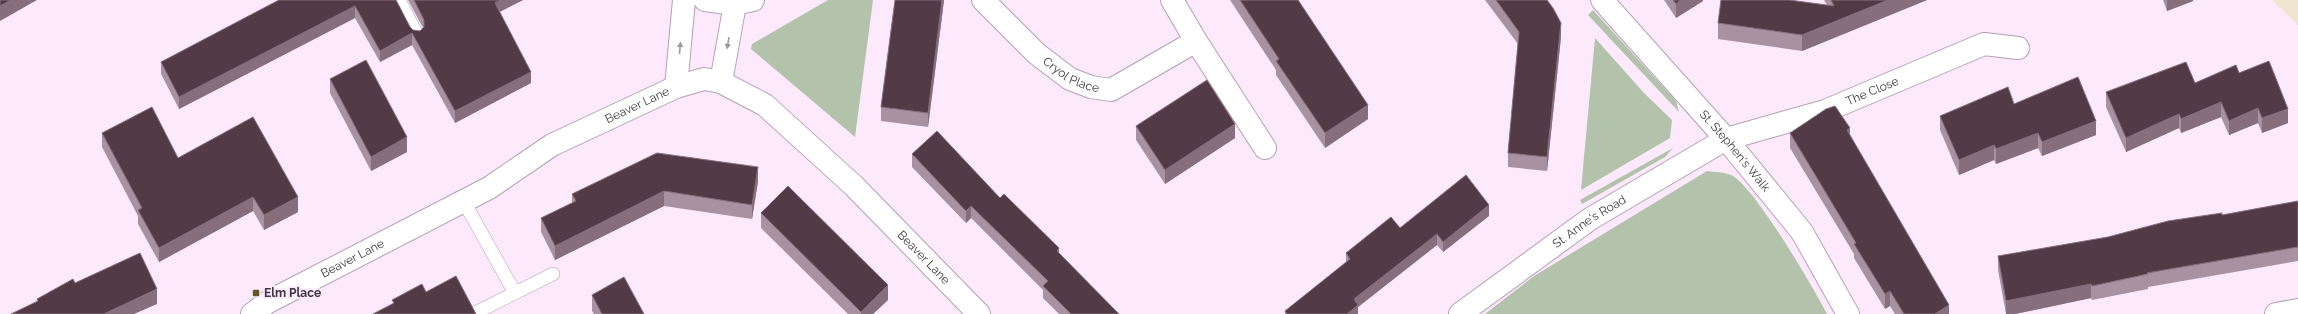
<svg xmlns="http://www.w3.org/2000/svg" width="2298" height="314" font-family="Raleway,sans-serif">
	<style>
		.education { fill: #f0e5d0 }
		.green { fill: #b3c2aa }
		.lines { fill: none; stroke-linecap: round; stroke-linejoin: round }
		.service-casing { stroke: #b59fb6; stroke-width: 14 }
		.minor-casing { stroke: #b59fb6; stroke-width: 24 }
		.service { stroke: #fff; stroke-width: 13 }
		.minor { stroke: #fff; stroke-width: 22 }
		.wall { fill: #a892a2 }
		.shaded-wall { fill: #866e7d }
		.building { fill: #533a47; stroke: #866e7d }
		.oneway { fill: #9f9aa0 }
		.poi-dot { fill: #665825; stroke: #fce9fc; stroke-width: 1.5 }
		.labels { text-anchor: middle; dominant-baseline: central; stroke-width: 4; stroke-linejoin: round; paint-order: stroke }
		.street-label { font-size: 12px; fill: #3f3640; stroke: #fce9fc }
		.poi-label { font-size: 12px; font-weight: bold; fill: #3f3640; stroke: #fce9fc; text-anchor: start }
	</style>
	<rect width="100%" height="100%" fill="#fce9fc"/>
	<path class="education" d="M2272,0H2298V25Z"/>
	<g class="green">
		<path d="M828,0H873L855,137L751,49L752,44Z"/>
		<path d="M1593,10L1676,101L1679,112L1588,15Z"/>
		<path d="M1595,38L1644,93L1672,120L1670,138L1581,190Z"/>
		<path d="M1673,148L1665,157L1582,204L1580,200Z"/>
		<path d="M1707,171C1714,172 1724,172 1731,175C1752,183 1815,290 1827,314H1485L1534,276Z"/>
	</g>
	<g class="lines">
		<defs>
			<g id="service">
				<path d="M399,0L417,35"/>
				<path d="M464,202L515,293"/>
				<path d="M475,313L553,274"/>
			</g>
			<g id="minor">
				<path d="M705,0L735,4L753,0"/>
				<path id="s1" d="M983,0L1037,54L1070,79L1091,87L1111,90L1196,41L1265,148"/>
				<path d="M1172,0L1196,41"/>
				<path id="s2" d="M1602,0L1726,139L1802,232L1848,314"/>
				<path d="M721,82L735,4"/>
				<path d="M676,87L684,0"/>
				<path id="s3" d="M252,314L268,302L489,188L552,145L676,87L704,79L721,82L765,105L854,186L979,314"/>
				<path id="s4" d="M1460,314L1590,219L1726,139L1825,111L1984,44L2018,48"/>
				<path d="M2276,314L2298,310"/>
			</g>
		</defs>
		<use href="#service" class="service-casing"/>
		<use href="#minor" class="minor-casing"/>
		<use href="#service" class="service"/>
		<use href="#minor" class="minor"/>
	</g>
	<g class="wall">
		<path d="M279,0H396L410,27L413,30L420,31L423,28L408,0H523L500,12L531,83L455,123L412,45L380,62L355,18L179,109L161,74V62Z"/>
		<path d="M944,0L928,127L881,121V107Z"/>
		<path d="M1230,0H1298L1368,119L1325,148L1276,75V70Z"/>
		<path d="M1485,0H1547L1561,37L1547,171L1508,167V153L1518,44Z"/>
		<path d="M1664,0H1703V1L1676,18Z"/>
		<path d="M1824,0H1927L1802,51L1718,39V23L1827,5Z"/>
		<path d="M2163,0H2193V1L2167,11Z"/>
		<path d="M2239,73L2288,123L2262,133L2258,123L2229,135L2221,117L2181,133L2179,128L2126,152L2106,107V92L2195,83Z"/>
		<path d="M330,79L407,152L371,171L330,93Z"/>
		<path d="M2014,104L2096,135L2042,156L2038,148L1996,164L1994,160L1959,175L1940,130V116Z"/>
		<path d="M1136,126L1235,138L1165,184L1136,140Z"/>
		<path d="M102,133L178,158L298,212L264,230L253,211L159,262L138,224V216L102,147Z"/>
		<path d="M1790,133L1850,136L1949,314H1895L1890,306L1885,309L1854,258V254L1790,148Z"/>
		<path d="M912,154L1000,198L1059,254L1119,314H1059L1043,298V290L971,218L966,223L912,167Z"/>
		<path d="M758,181L752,219L664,206L555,260L541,232V218L572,203V194Z"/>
		<path d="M2298,201V261L2148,287V289L2092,300L2091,298L2015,314H2006L1998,270V256L2108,237Z"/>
		<path d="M761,213L888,300L873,314H848L761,228Z"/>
		<path d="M1489,216L1443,252L1437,245L1358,307V314H1285V311L1346,263V253L1400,228Z"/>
		<path d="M592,295L644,314H594L592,311Z"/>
	</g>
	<g class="shaded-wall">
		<path d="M11,0H37L0,21V6Z"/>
		<path d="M500,0H523L495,14V3Z"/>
		<path d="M942,0H944L928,127V113Z"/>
		<path d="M1681,0H1703V1L1676,18V4Z"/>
		<path d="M1888,0H1927L1802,51V35Z"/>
		<path d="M2167,0H2193V1L2167,11Z"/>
		<path d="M355,6V18L179,109V97Z"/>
		<path d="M1561,23V37L1547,171V157Z"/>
		<path d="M412,33V45L380,62V51Z"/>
		<path d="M531,72V83L455,123V111Z"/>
		<path d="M2221,102V117L2181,133V119Z"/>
		<path d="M1368,105V119L1325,148V133Z"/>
		<path d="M2258,108V123L2229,135V121Z"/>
		<path d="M2288,109V123L2262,133V118Z"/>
		<path d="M2179,114V128L2126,152V138Z"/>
		<path d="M2096,121V135L2042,156V142Z"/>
		<path d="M1235,124V138L1165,184V170Z"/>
		<path d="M1850,128V142L1847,130Z"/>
		<path d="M2038,133V148L1996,164V149Z"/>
		<path d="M407,137V152L371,171V157Z"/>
		<path d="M1994,145V160L1959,175V160Z"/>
		<path d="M758,167V181L752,219V205Z"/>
		<path d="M664,191V206L555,260V246Z"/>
		<path d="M253,197V211L159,262V248Z"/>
		<path d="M298,197V212L264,230V215Z"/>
		<path d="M1489,205V216L1443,252V242Z"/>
		<path d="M971,206V218L966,223V211Z"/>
		<path d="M1437,234V245L1358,307V314H1347L1354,299Z"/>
		<path d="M1059,248V261L1057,251Z"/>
		<path d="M2091,284V298L2015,314H2006V301Z"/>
		<path d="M888,285V300L873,314H861V312Z"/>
		<path d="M157,289V304L134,314H104Z"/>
		<path d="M1890,291V306L1885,309V294Z"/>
		<path d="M1949,305V314H1935Z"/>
	</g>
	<g class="building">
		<path d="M0,0H11L0,6Z"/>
		<path d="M279,0H396L410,27L413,30L420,31L424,27V20L414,0H500L495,3L531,72L455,111L412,33L380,51L355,6L179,97L161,62Z"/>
		<path d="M895,0H942L928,113L881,107Z"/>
		<path d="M1240,0H1298L1368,105L1325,133L1276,61L1279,59Z"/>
		<path d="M1496,0H1547L1553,8L1561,23L1547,157L1508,153L1519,32Z"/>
		<path d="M1673,0H1681L1676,4Z"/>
		<path d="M1721,0H1789L1834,6L1831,0H1888L1802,35L1718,23Z"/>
		<path d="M366,60L407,137L371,157L330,79Z"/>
		<path d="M2269,61L2288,109L2262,118L2258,108L2229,121L2221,102L2181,119L2179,114L2126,138L2106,92L2186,62L2195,83L2236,65L2239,73Z"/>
		<path d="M2078,77L2096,121L2042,142L2038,133L1996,149L1994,145L1959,160L1940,116L2008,87L2014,104Z"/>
		<path d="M1207,80L1235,124L1165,170L1136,126Z"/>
		<path d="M1835,106L1850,128L1847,130L1949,305L1935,314H1904L1890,291L1885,294L1854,244L1856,243L1790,133L1826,109Z"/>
		<path d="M152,107L178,158L253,117L298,197L264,215L253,197L159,248L138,210L142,208L102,133Z"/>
		<path d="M937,131L1000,198L1004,194L1059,248L1057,251L1119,314H1071L1043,286L1048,281L971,206L966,211L912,154Z"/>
		<path d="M657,153L758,167L752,205L664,191L555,246L541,218L576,201L572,194Z"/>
		<path d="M1466,175L1489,205L1443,242L1437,234L1354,299L1358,305L1347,314H1287L1285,311L1350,259L1346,253L1391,217L1400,228Z"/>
		<path d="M788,186L888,285L861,312L761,213Z"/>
		<path d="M2298,201V247L2147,273L2148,274L2092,286L2091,284L2006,301L1998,256L2108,237L2168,221L2222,213V215Z"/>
		<path d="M140,253L157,289L104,314H11L38,301L37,299L73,279L75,283Z"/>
		<path d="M456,276L476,314H373L394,303L392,300L422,284L426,292Z"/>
		<path d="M624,277L644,314H602L592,295Z"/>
	</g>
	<defs><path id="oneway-solid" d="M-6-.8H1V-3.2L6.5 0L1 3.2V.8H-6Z"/></defs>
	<g class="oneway">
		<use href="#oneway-solid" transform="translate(728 43) rotate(100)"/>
		<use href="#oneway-solid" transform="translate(680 48) rotate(-85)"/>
	</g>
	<rect class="poi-dot" x="252" y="289" width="8" height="8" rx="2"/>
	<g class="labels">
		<g class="street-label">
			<text stroke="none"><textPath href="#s1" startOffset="117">Cryol Place</textPath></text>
			<text stroke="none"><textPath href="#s4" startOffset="473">The Close</textPath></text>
			<text stroke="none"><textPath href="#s3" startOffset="439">Beaver Lane</textPath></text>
			<text stroke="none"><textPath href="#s2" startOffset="201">St. Stephen's Walk</textPath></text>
			<text stroke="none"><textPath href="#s4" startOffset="159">St. Anne's Road</textPath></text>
			<text stroke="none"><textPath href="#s3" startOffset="798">Beaver Lane</textPath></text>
			<text stroke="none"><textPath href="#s3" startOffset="115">Beaver Lane</textPath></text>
		</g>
		<g class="poi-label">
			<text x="264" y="293">Elm Place</text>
		</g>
	</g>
</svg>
